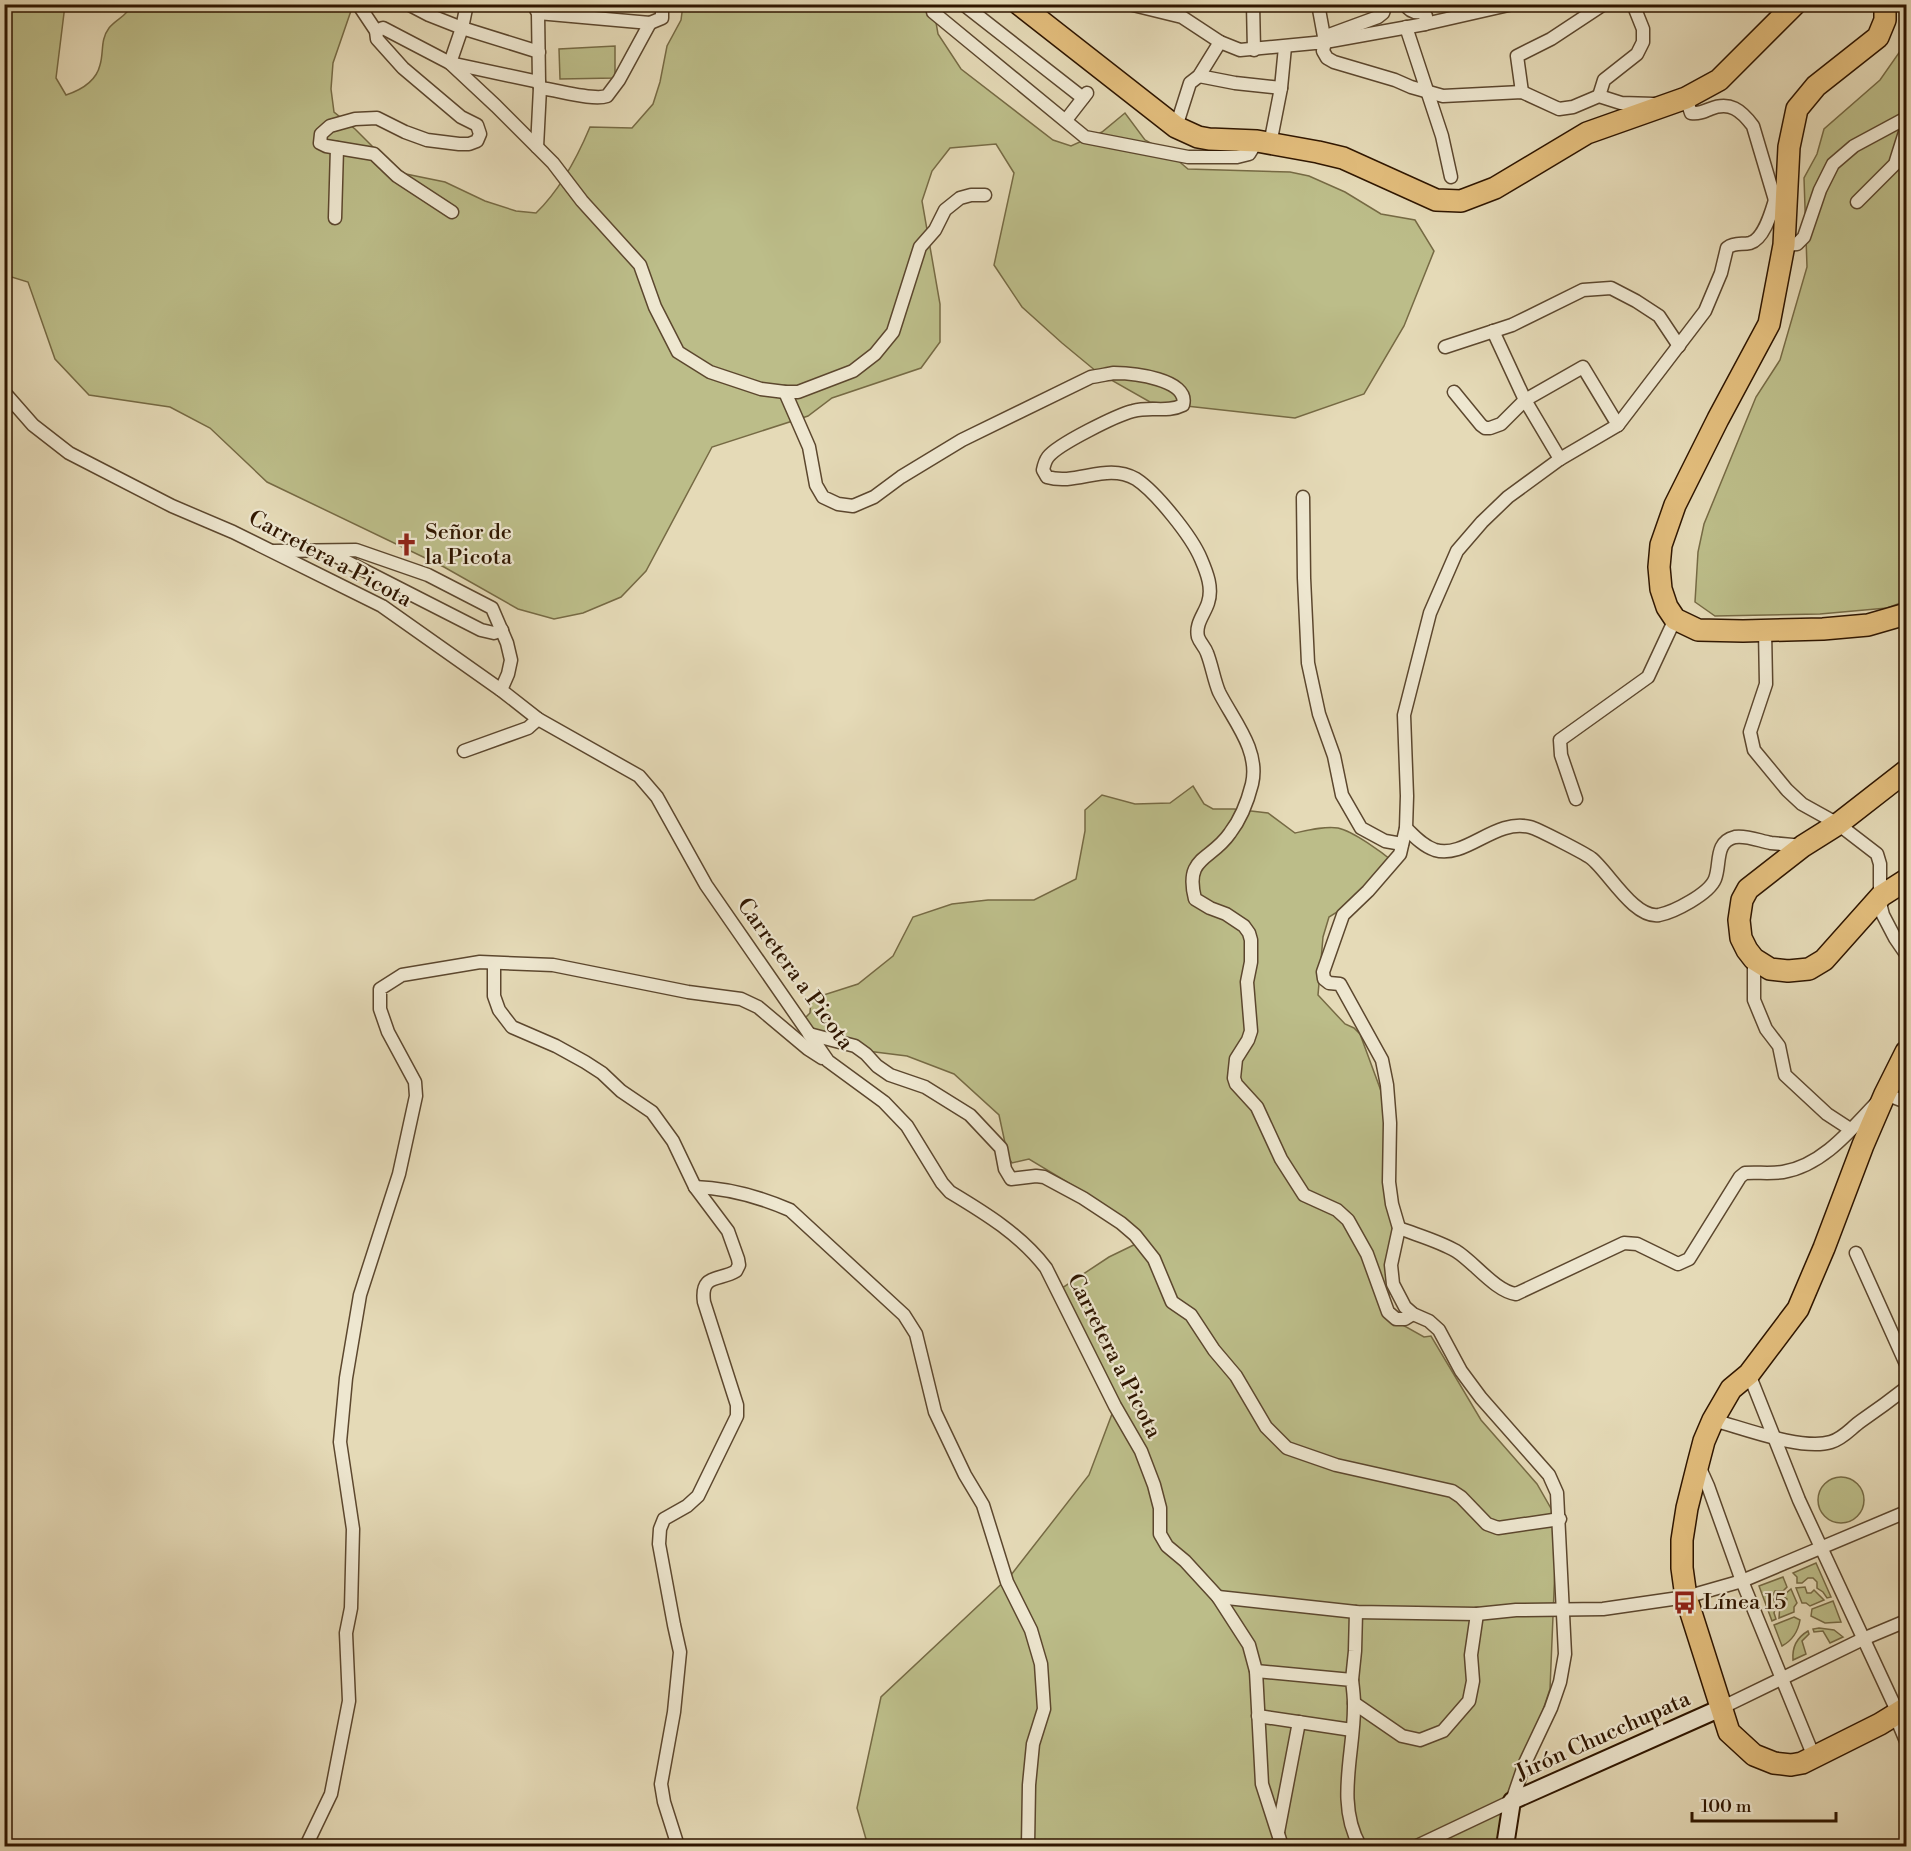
<svg xmlns="http://www.w3.org/2000/svg" width="1911" height="1851" font-family="'Libre Bodoni',serif">
	<style>
		.green { fill: #bcbd89; stroke: #766a44; stroke-width: 1.5 }
		.lines { fill: none; stroke-linecap: round; stroke-linejoin: round }
		.street-casing { stroke: #5c472e; stroke-width: 15 }
		.secondary-casing { stroke: #2f1600; stroke-width: 20 }
		.highway-casing { stroke: #2f1600; stroke-width: 24 }
		.street { stroke: #eee7d0; stroke-width: 12 }
		.secondary { stroke: #eee7d0; stroke-width: 16 }
		.highway { stroke: #e2bd7c; stroke-width: 21 }
		.labels { text-anchor: middle; dominant-baseline: central; stroke-width: 4.5; stroke-linejoin: round; paint-order: stroke }
		.poi-label { font-size: 22px; fill: #2f1600; stroke: #eee7d0; text-anchor: start }
		.street-label { font-size: 22px; fill: #2f1600; stroke: #eee7d0 }
	</style>
	<rect width="100%" height="100%" fill="#e5dab7"/>
	<filter id="stains"><feTurbulence type="fractalNoise" baseFrequency=".00333" numOctaves="4"/><feColorMatrix values="0 0 0 0 .2 0 0 0 0 .09 0 0 0 0 .02 0 0 0 .5 -.17"/></filter>
	<radialGradient id="worn" r=".72"><stop offset=".6" stop-color="#630" stop-opacity="0"/><stop offset="1" stop-color="#630" stop-opacity=".3"/></radialGradient>
	<g class="green">
		<path d="M4,5H65L56,78L66,95C81,90 96,82 100,65C104,52 100,40 109,28C116,19 127,16 132,5H353L333,63L331,89L334,112L355,129L387,161L406,174L445,182L485,201L516,211L536,213C560,190 577,158 590,127L632,128L653,104L660,82L667,46L681,20L683,5H933L938,34L961,69L1053,140L1071,146L1102,132L1125,113L1145,140L1169,153L1188,169L1290,172L1309,176L1345,192L1381,214L1415,220L1434,251L1404,326L1364,394L1295,418L1150,402L1097,372L1062,343L1022,307L994,265L1014,173L996,144L950,148L932,171L922,201L940,304V342L921,368L832,398L808,416L712,447L646,571L621,597L583,613L554,619L518,609L444,567L267,482L210,428L170,407L89,395L55,359L28,282L5,275Z"/>
		<path d="M1906,38V601L1887,608L1820,614L1715,616L1695,602L1698,552L1704,524L1756,397L1780,360L1807,267L1804,178L1817,154L1824,129L1880,80L1901,50Z"/>
		<path d="M615,46V78L560,79L559,49Z"/>
		<path d="M1193,786L1204,804L1213,809H1234L1268,813L1295,833C1309,830 1325,826 1338,828C1353,831 1383,853 1395,863L1342,909L1329,917L1323,937L1318,995L1345,1024L1354,1028L1360,1034L1381,1091L1389,1149L1397,1235L1388,1301L1399,1323L1424,1337L1431,1336L1481,1420L1537,1484L1557,1519L1550,1689L1541,1716L1515,1773L1496,1846H868L857,1808L881,1697L1011,1575L1089,1475L1115,1406L1056,1292L1109,1257L1144,1240L1099,1201L1029,1159L1012,1163L1008,1157L999,1115L954,1074L907,1056L843,1048L801,1022L810,1013L811,999L858,984L893,956L913,917L952,904L988,900H1034L1076,879L1085,831V810L1102,795L1135,804L1170,803Z"/>
		<circle cx="1841" cy="1500" r="23"/>
		<path d="M1816,1563L1831,1597L1827,1598L1823,1592L1817,1588V1582L1813,1578H1808L1802,1583H1797V1577L1793,1573Z"/>
		<path d="M1783,1577L1787,1587L1783,1591H1775L1772,1597L1776,1604L1774,1613L1776,1619L1772,1621L1759,1586Z"/>
		<path d="M1805,1587L1807,1593H1811L1814,1590L1824,1600L1810,1606L1806,1603H1802L1796,1588Z"/>
		<path d="M1791,1589L1797,1603L1794,1607V1612L1779,1618L1780,1604H1785L1787,1599L1783,1596Z"/>
		<path d="M1833,1601L1841,1622L1825,1623L1811,1616L1812,1609Z"/>
		<path d="M1794,1617L1800,1620C1798,1632 1793,1640 1782,1646L1774,1625Z"/>
		<path d="M1819,1628L1834,1630L1843,1637L1830,1643L1823,1631L1814,1632L1813,1629Z"/>
		<path d="M1808,1631L1809,1634L1802,1641L1806,1654L1793,1660C1792,1648 1796,1638 1808,1631Z"/>
	</g>
	<g class="lines">
		<defs>
			<g id="street">
				<path d="M358,4L376,31L377,39L403,68L461,117L477,125L480,134L477,141L469,144H459L427,140L405,132L377,118L355,119L330,126L321,134L320,143L326,146L374,154L397,176L452,212"/>
				<path d="M408,4L429,15L462,28L539,52"/>
				<path d="M467,4L462,28L450,63L496,106L553,163L582,201L640,265L655,307L678,352L710,372L761,389L785,392H798L853,371L875,354L893,332L920,247L935,230L945,210L960,198L971,195H985"/>
				<path d="M533,4L538,13L539,82L540,88C558,90 593,101 607,96L619,80L650,23"/>
				<path d="M963,4L1083,98"/>
				<path d="M1129,4L1182,17L1220,42L1240,50L1325,42L1323,51L1327,58L1334,62L1395,80L1411,87L1443,96L1522,92L1559,109L1573,107L1599,96L1621,103L1654,104"/>
				<path d="M1253,4L1254,50"/>
				<path d="M1318,4L1325,42L1425,24L1513,4"/>
				<path d="M1405,4C1409,11 1414,13 1421,12L1426,16L1425,24"/>
				<path d="M933,12L1085,137L1188,157H1237L1249,154L1257,141"/>
				<path d="M538,13L650,23L662,18V4"/>
				<path d="M1406,27L1442,136L1451,177"/>
				<path d="M376,31L383,28L450,63L539,82"/>
				<path d="M1329,35L1378,17L1383,13L1386,4"/>
				<path d="M1199,76L1235,83L1281,88"/>
				<path d="M1522,92L1517,56L1551,39L1604,4"/>
				<path d="M1599,96L1604,80L1637,54L1643,42V29L1633,4"/>
				<path d="M1686,98L1691,113C1698,114 1703,112 1710,109C1730,101 1741,110 1753,126L1775,200L1779,205"/>
				<path d="M1066,120L1087,93"/>
				<path d="M1176,127L1190,83L1199,76L1220,42"/>
				<path d="M1270,144L1281,88L1285,47"/>
				<path d="M537,147L540,88"/>
				<path d="M1857,202L1895,164L1906,129"/>
				<path d="M335,218L337,148"/>
				<path d="M1784,245L1797,244L1804,237L1820,190L1833,164L1854,146L1906,118"/>
				<path d="M1493,331L1525,400L1560,459"/>
				<path d="M1445,347L1512,325L1583,290L1611,288L1636,301L1659,316L1679,346"/>
				<path d="M4,392L33,425L69,453L172,506L233,532L382,606L501,690L538,719L639,776L657,797L706,885L828,1061L884,1102L907,1126L942,1183L950,1192C985,1213 1021,1235 1046,1268L1115,1406L1141,1451L1154,1485L1160,1508V1534L1167,1546L1185,1561L1218,1597L1249,1645L1256,1671L1262,1784L1282,1846"/>
				<path d="M785,392L809,447L816,485L823,497L838,504L853,506L874,497L901,477L962,440L1091,377C1099,376 1107,374 1114,373C1132,373 1190,379 1183,405C1167,413 1151,406 1133,411C1117,415 1058,444 1048,457C1045,461 1044,465 1043,470L1047,477C1077,486 1106,462 1136,479C1156,492 1192,537 1201,559C1207,573 1213,588 1208,603C1204,615 1195,624 1198,637C1200,643 1205,647 1207,653C1212,666 1214,680 1219,692C1233,720 1260,750 1252,784C1248,800 1240,820 1230,833C1211,861 1184,856 1195,899L1210,908L1226,914L1244,926L1249,933L1251,940V962L1247,982L1251,1031L1248,1040L1236,1059L1234,1078L1236,1084L1257,1107L1281,1159L1304,1195L1337,1210L1348,1220L1367,1254L1388,1312L1396,1319H1405L1413,1314"/>
				<path d="M1454,392L1481,425L1485,428H1490L1501,424L1525,400L1583,367L1618,425"/>
				<path d="M1303,497L1304,578L1308,663L1319,714L1334,756L1342,795L1361,828L1385,841L1402,844"/>
				<path d="M274,551L356,550L428,575L492,608L507,643L511,660L508,674L501,690"/>
				<path d="M326,551L481,630L494,633L502,630"/>
				<path d="M1765,630L1766,684L1750,732L1754,750L1787,790L1802,804L1838,824L1877,854L1880,864V903L1883,915L1895,938L1906,954"/>
				<path d="M464,751L528,728L538,719"/>
				<path d="M1576,799L1561,755L1560,740L1648,677L1675,619"/>
				<path d="M1406,828C1414,836 1423,846 1435,850C1466,859 1495,818 1530,827C1538,829 1584,853 1591,858C1608,871 1634,919 1659,915C1674,912 1709,894 1715,879C1721,864 1714,842 1735,837C1746,835 1760,841 1771,843C1782,844 1792,845 1803,846"/>
				<path d="M1754,959V1000L1766,1029L1779,1046L1785,1075L1827,1114L1850,1129"/>
				<path d="M494,964V996L499,1010L512,1027L556,1046L585,1062L602,1073L621,1091L652,1112L673,1141L695,1187L728,1231L738,1259L739,1265L736,1271C720,1281 700,1273 704,1302L737,1405V1416L698,1496L687,1506L664,1519L660,1529L659,1544L674,1625L680,1652L674,1712L661,1784L664,1802L678,1846"/>
				<path d="M809,1034L855,1046L866,1054L877,1066L890,1075L925,1087L970,1115L1001,1148L1005,1169L1011,1179L1036,1176L1044,1177L1083,1198L1121,1223L1135,1235L1154,1259L1172,1302L1191,1315L1214,1350L1236,1376L1266,1427L1287,1448L1336,1465L1452,1491L1461,1497L1487,1524L1498,1528L1560,1519"/>
				<path d="M695,1187C728,1188 760,1197 790,1210L904,1315L916,1334L935,1412L965,1475L983,1505L1007,1582L1031,1630L1041,1664L1044,1709L1033,1744L1029,1785L1028,1846"/>
				<path d="M1399,1228C1417,1235 1439,1241 1456,1251C1474,1262 1495,1291 1516,1294L1624,1243L1637,1244L1678,1264L1689,1259L1740,1177L1745,1173C1757,1172 1770,1174 1783,1172C1826,1165 1856,1123 1885,1094L1906,1102"/>
				<path d="M1856,1253L1906,1364"/>
				<path d="M1749,1374L1799,1500L1898,1713"/>
				<path d="M1713,1420C1743,1428 1802,1451 1831,1442C1844,1438 1851,1428 1861,1421C1877,1410 1892,1399 1906,1388"/>
				<path d="M1699,1466L1708,1486L1742,1581L1814,1757"/>
				<path d="M1218,1597L1356,1612L1477,1614L1516,1610L1603,1609L1686,1597L1742,1581L1906,1512"/>
				<path d="M1256,1671L1352,1680C1353,1688 1354,1696 1354,1704C1355,1751 1335,1802 1360,1846"/>
				<path d="M1352,1680L1355,1651L1356,1612"/>
				<path d="M1354,1703L1402,1736L1420,1740L1443,1731L1469,1701L1473,1681L1471,1655L1477,1614"/>
				<path d="M1721,1708L1863,1639L1906,1621"/>
				<path d="M1895,1715L1906,1741"/>
				<path d="M1258,1716L1352,1730"/>
				<path d="M1278,1832L1299,1722"/>
				<path d="M306,1846L331,1794L349,1701L346,1633L351,1608L353,1529L340,1442L346,1378L360,1295L399,1174L416,1096L415,1082L388,1032L380,1009V989L402,975L480,962L553,965L688,992L741,999L758,1007L808,1049L822,1058"/>
				<path d="M1417,1846L1512,1801L1525,1763L1551,1708L1560,1682L1565,1654L1557,1493L1549,1475L1481,1398L1461,1371L1439,1330L1429,1321L1413,1314L1405,1307L1393,1284L1391,1265L1399,1228L1392,1204L1389,1182L1390,1123L1387,1085L1382,1060L1340,984L1329,983L1324,979L1323,972L1343,915L1368,891L1400,854L1406,828L1407,796L1404,715L1430,613L1457,551L1482,522L1508,497L1560,459L1618,425L1705,311L1721,273L1727,248C1735,242 1742,245 1750,243C1764,239 1771,213 1775,200"/>
			</g>
			<path id="secondary" d="M1505,1846L1512,1801L1721,1708"/>
			<g id="highway">
				<path d="M1019,4L1176,127L1198,137L1209,139L1257,141L1318,152L1343,158L1436,200L1461,201L1495,188L1587,133L1686,98L1719,80L1795,4"/>
				<path d="M1885,4V20L1878,37L1816,86L1797,109L1789,147L1784,245L1769,324L1718,419L1675,505L1661,545L1659,567L1661,589L1667,607L1675,619L1698,630L1743,631L1823,629L1868,625L1906,614"/>
				<path d="M1906,771L1838,824L1803,846L1748,889L1742,900L1739,920L1741,938L1747,950L1754,959L1770,969L1788,971L1809,969L1824,960L1881,896L1906,880"/>
				<path d="M1906,1052L1885,1094L1863,1145L1824,1248L1798,1309L1749,1374L1731,1389L1713,1420L1704,1441L1698,1464L1687,1508L1682,1540V1568L1686,1597L1729,1732L1754,1755L1774,1763L1791,1765L1802,1763L1880,1724L1906,1708"/>
			</g>
		</defs>
		<use href="#street" class="street-casing"/>
		<use href="#secondary" class="secondary-casing"/>
		<use href="#highway" class="highway-casing"/>
		<use href="#street" class="street"/>
		<use href="#secondary" class="secondary"/>
		<use href="#highway" class="highway"/>
	</g>
	<defs>
		<symbol id="church-bare" viewBox="-9 -9 18 18"><path d="M-1.2-6h2.4v3.5h3.3v2.4h-3.3V6h-2.4V-.1h-3.3v-2.4h3.3Z" fill="#8f2418" stroke="#eee7d0" stroke-width="2.5" paint-order="stroke"/></symbol>
		<symbol id="bus-bare" viewBox="-9 -9 18 18"><path d="M-5-6H5V4H4V6H2V4H-2V6H-4V4H-5ZM-3.5-4V0h7V-4ZM-3.5 1.2v1.5H-2V1.2ZM2 1.2v1.5H3.5V1.2Z" fill="#8f2418" stroke="#eee7d0" stroke-width="2.5" paint-order="stroke"/></symbol>
	</defs>
	<g fill-rule="evenodd">
		<use href="#church-bare" x="390" y="528" width="33" height="33"/>
		<use href="#bus-bare" x="1668" y="1586" width="33" height="33"/>
	</g>
	<g class="labels">
		<g class="poi-label">
			<text x="425" y="532">Señor de<tspan x="425" dy="25">la Picota</tspan></text>
			<text x="1703" y="1602">Línea 15</text>
		</g>
		<g class="street-label">
			<text transform="translate(330 559) rotate(28)">Carretera a Picota</text>
			<text transform="translate(795 974) rotate(54)">Carretera a Picota</text>
			<text transform="translate(1114 1356) rotate(63)">Carretera a Picota</text>
			<text transform="translate(1603 1736) rotate(-24)">Jirón Chucchupata</text>
		</g>
	</g>
	<rect width="1911" height="1851" fill="none" stroke="#e5dab7" stroke-width="24"/>
	<rect x="6" y="6" width="1899" height="1839" fill="none" stroke="#2f1600" stroke-width="3"/>
	<rect x="12" y="12" width="1887" height="1827" fill="none" stroke="#2f1600" stroke-width="1.5"/>
	<path d="M1692 1812v9h144v-9" fill="none" stroke="#2f1600" stroke-width="3"/>
	<text x="1701" y="1812" font-size="18" fill="#2f1600" stroke="#eee7d0" stroke-width="4.5" paint-order="stroke">100 m</text>
	<rect width="100%" height="100%" filter="url(#stains)"/>
	<rect width="100%" height="100%" fill="url(#worn)"/>
</svg>
